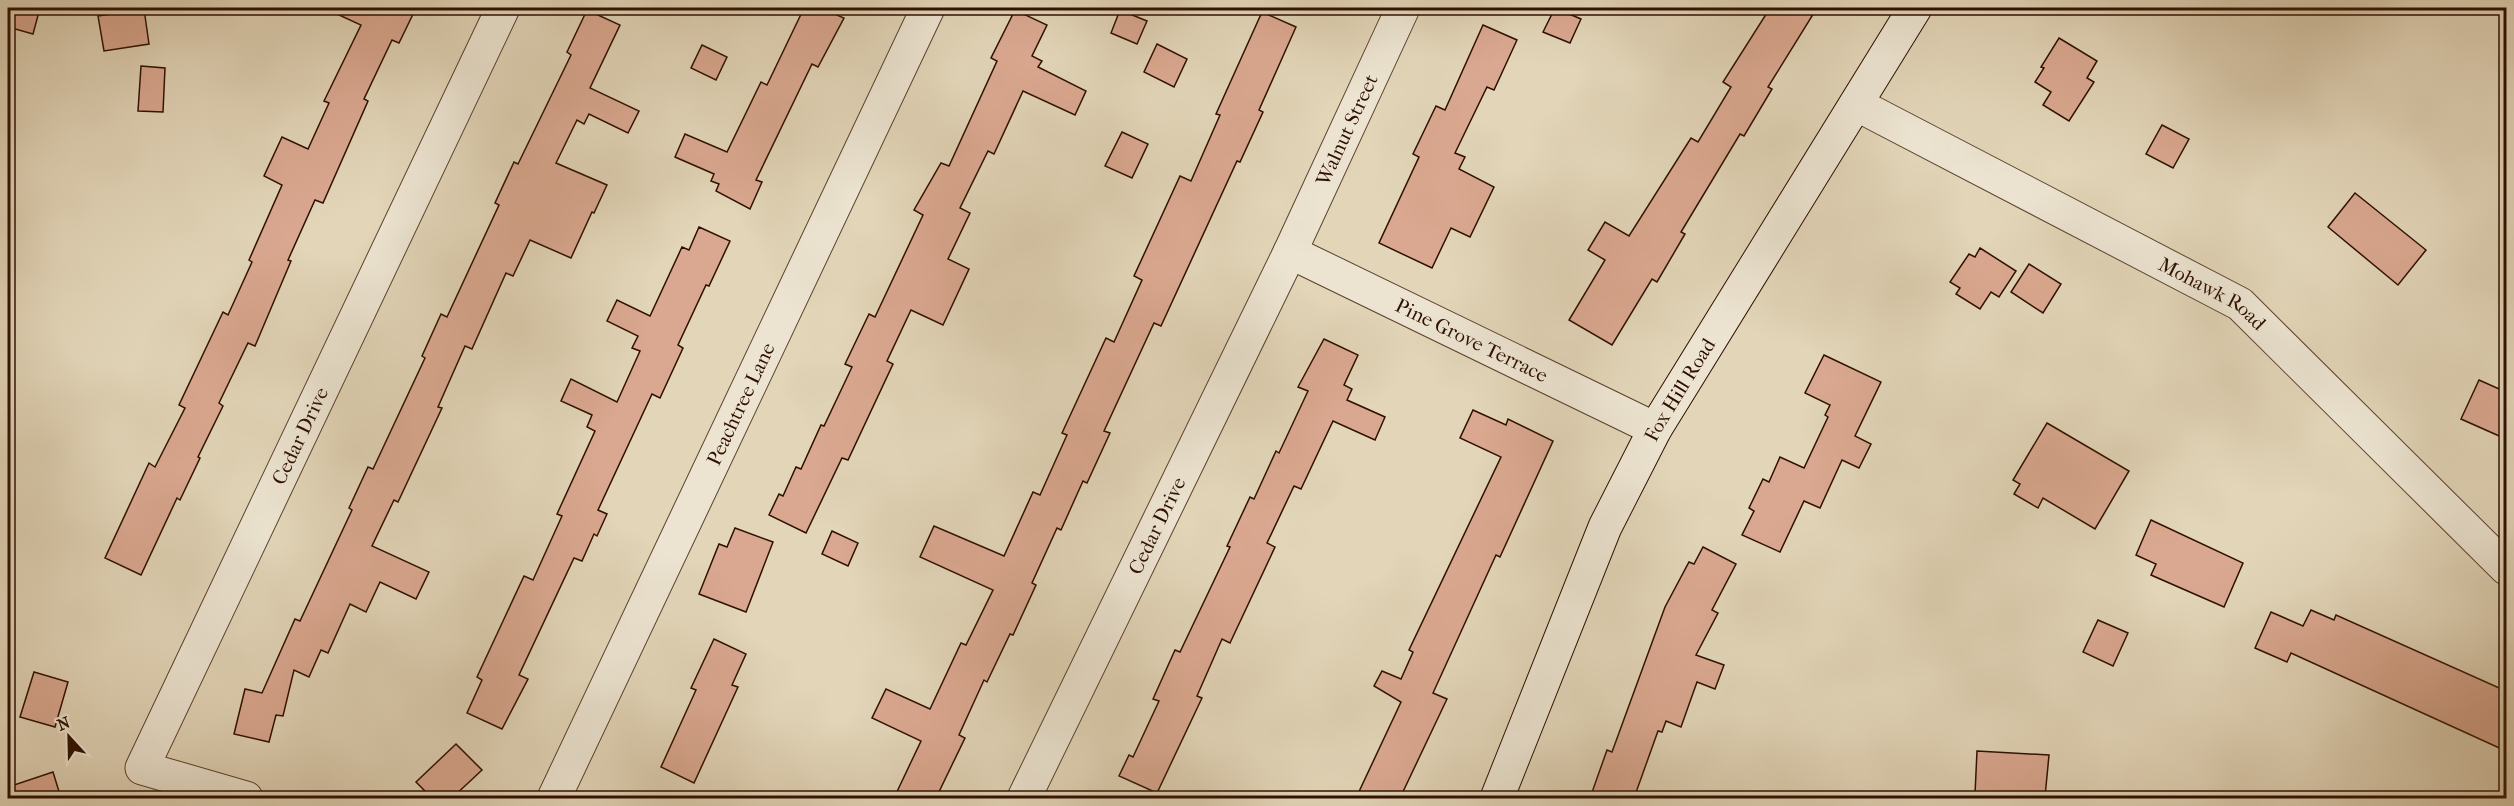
<svg xmlns="http://www.w3.org/2000/svg" width="2514" height="806" font-family="'IM FELL French Canon',serif">
	<style>
		.building { fill: #daa890; stroke: #2f1000; stroke-width: 1.5 }
		.lines { fill: none; stroke-linecap: round; stroke-linejoin: round }
		.street-casing { stroke: #5c412e; stroke-width: 35 }
		.secondary-casing { stroke: #2f1000; stroke-width: 35 }
		.street { stroke: #ece4d1; stroke-width: 33 }
		.secondary { stroke: #ece4d1; stroke-width: 33 }
		.labels { text-anchor: middle; dominant-baseline: central; stroke-width: 6; stroke-linejoin: round; paint-order: stroke }
		.street-label { font-size: 20px; fill: #2f1000; stroke: #ece4d1 }
	</style>
	<rect width="100%" height="100%" fill="#e2d5b8"/>
	<filter id="stains"><feTurbulence type="fractalNoise" baseFrequency=".00333" numOctaves="4"/><feColorMatrix values="0 0 0 0 .2 0 0 0 0 .09 0 0 0 0 .02 0 0 0 .5 -.17"/></filter>
	<radialGradient id="worn" r=".72"><stop offset=".6" stop-color="#630" stop-opacity="0"/><stop offset="1" stop-color="#630" stop-opacity=".3"/></radialGradient>
	<g class="building">
		<path d="M8,8H40L33,34L8,27Z"/>
		<path d="M324,8H416L399,43L392,40L364,99L368,101L323,203L315,200L288,260L291,261L255,346L248,343L219,403L223,406L198,457L200,458L180,500L177,498L141,575L105,558L149,463L155,467L185,408L179,405L223,312L228,315L252,262L249,260L282,185L264,176L282,137L308,149L329,103L324,101L361,25Z"/>
		<path d="M804,8H821L844,18L818,67L812,64L756,180L762,182L750,209L716,191L719,184L711,181L714,174L675,157L685,134L727,152L761,82L767,85Z"/>
		<path d="M1555,8L1581,19L1570,43L1543,32Z"/>
		<path d="M1770,8H1817L1768,87L1772,89L1744,136L1740,134L1681,232L1685,234L1657,282L1652,279L1612,345L1569,320L1605,260L1588,250L1605,222L1629,236L1691,138L1698,142L1731,87L1723,82Z"/>
		<path d="M144,9L149,44L104,51L98,16Z"/>
		<path d="M587,10L620,25L590,88L639,111L628,133L589,114L584,124L577,120L556,163L607,185L594,213L592,212L571,258L530,240L513,276L506,273L472,349L465,346L438,407L442,408L398,502L394,500L372,546L429,572L416,599L380,582L366,612L350,604L328,653L321,650L309,677L294,670L283,716L276,715L269,742L234,734L245,689L262,693L295,619L300,621L352,510L349,508L368,467L373,469L425,358L422,356L441,314L447,317L499,205L495,203L514,162L518,164L571,55L567,52Z"/>
		<path d="M1015,10L1047,25L1032,56L1042,61L1038,67L1086,91L1075,115L1023,91L994,154L988,151L960,208L970,213L948,259L969,269L943,325L911,310L887,361L893,364L848,460L842,458L806,533L769,515L779,494L783,496L796,467L801,469L821,425L824,426L852,367L845,364L869,314L875,317L923,215L914,210L941,163L949,166L997,61L991,58Z"/>
		<path d="M1120,10L1147,21L1137,44L1111,33Z"/>
		<path d="M1262,12L1296,27L1259,110L1263,112L1240,162L1237,161L1161,326L1154,323L1104,431L1110,433L1087,483L1083,481L1061,530L1057,528L1032,583L1036,585L1013,635L1010,634L987,682L984,680L959,735L965,738L936,798H894L921,741L872,718L886,689L930,709L961,643L966,645L993,590L920,557L934,526L1004,556L1033,492L1040,495L1067,435L1062,433L1106,338L1114,342L1142,280L1134,276L1180,176L1191,181L1220,115L1216,114Z"/>
		<path d="M1483,25L1517,40L1494,90L1487,87L1455,153L1465,157L1459,169L1494,187L1470,237L1451,228L1432,268L1379,243L1419,157L1413,154L1424,131L1436,106L1445,110Z"/>
		<path d="M2059,38L2097,61L2087,78L2094,82L2069,121L2043,105L2051,92L2035,82L2044,68L2041,67Z"/>
		<path d="M1157,44L1187,59L1174,87L1144,72Z"/>
		<path d="M702,45L727,57L716,80L691,68Z"/>
		<path d="M141,66L165,68L163,112L138,111Z"/>
		<path d="M2162,125L2189,139L2173,168L2146,154Z"/>
		<path d="M1122,132L1148,144L1132,178L1105,166Z"/>
		<path d="M2355,193L2426,250L2398,285L2328,227Z"/>
		<path d="M699,227L730,241L709,286L706,285L678,345L683,348L660,398L652,394L598,510L607,514L597,536L594,534L582,561L574,558L519,675L528,679L502,729L467,713L482,680L477,677L524,576L533,580L562,516L557,514L595,431L587,427L592,415L561,401L571,379L617,402L640,351L632,348L638,336L607,321L617,300L650,316L682,247L689,250Z"/>
		<path d="M1980,248L2016,271L1999,297L1991,292L1980,309L1956,294L1960,288L1950,282L1969,254L1975,257Z"/>
		<path d="M2029,264L2061,284L2043,313L2011,292Z"/>
		<path d="M1324,339L1358,355L1344,385L1352,389L1347,400L1385,417L1375,440L1333,421L1301,489L1294,486L1267,543L1275,547L1230,643L1222,639L1197,696L1202,698L1157,793L1119,776L1129,755L1133,757L1159,701L1153,699L1175,650L1180,652L1230,547L1227,546L1250,497L1254,499L1276,451L1279,453L1308,391L1298,387Z"/>
		<path d="M1824,355L1881,382L1855,436L1871,444L1859,468L1842,460L1820,508L1804,501L1780,552L1742,535L1754,511L1749,508L1763,479L1769,482L1780,457L1804,468L1828,417L1825,415L1830,405L1805,393Z"/>
		<path d="M2479,380L2506,392V439L2461,419Z"/>
		<path d="M1473,410L1506,425L1508,419L1553,441L1500,557L1496,555L1433,693L1447,699L1400,798H1356L1401,702L1374,686L1382,671L1401,679L1413,652L1409,650L1501,457L1460,438Z"/>
		<path d="M2047,423L2129,471L2095,529L2043,498L2038,508L2014,494L2020,484L2013,480Z"/>
		<path d="M2151,520L2243,563L2224,607L2151,575L2156,564L2136,555Z"/>
		<path d="M735,528L773,542L746,612L699,594L719,544L727,547Z"/>
		<path d="M832,531L858,543L848,566L822,554Z"/>
		<path d="M1703,547L1736,564L1712,610L1718,613L1696,655L1724,665L1715,689L1697,682L1681,727L1666,721L1662,732L1658,731L1634,798H1590L1607,750L1612,752L1665,607L1689,562L1694,564Z"/>
		<path d="M2311,610L2334,620L2336,615L2506,691V751L2291,653L2287,662L2255,648L2271,612L2303,626Z"/>
		<path d="M2098,620L2128,633L2113,666L2083,652Z"/>
		<path d="M714,639L746,654L732,685L738,687L694,783L661,767L696,690L691,688Z"/>
		<path d="M34,672L68,682L55,727L20,717Z"/>
		<path d="M456,744L482,770L452,798H432L416,782Z"/>
		<path d="M1977,751L2049,755L2045,797L1975,794Z"/>
		<path d="M53,772L61,798H8V787Z"/>
	</g>
	<g class="lines">
		<defs>
			<g id="street">
				<path id="s1" d="M1856,104L2240,304L2506,568"/>
				<path id="s2" d="M1290,252L1655,429"/>
				<path id="s3" d="M246,798L142,768L503,8"/>
				<path id="s4" d="M554,798L928,8"/>
				<path id="s5" d="M1024,798L1290,252L1403,8"/>
			</g>
			<g id="secondary">
				<path id="s6" d="M1497,798L1605,527L1655,429L1915,8"/>
			</g>
		</defs>
		<use href="#street" class="street-casing"/>
		<use href="#secondary" class="secondary-casing"/>
		<use href="#street" class="street"/>
		<use href="#secondary" class="secondary"/>
	</g>
	<g class="labels">
		<g class="street-label">
			<text stroke="none"><textPath href="#s5" startOffset="742">Walnut Street</textPath></text>
			<text stroke="none"><textPath href="#s1" startOffset="404">Mohawk Road</textPath></text>
			<text stroke="none"><textPath href="#s2" startOffset="202">Pine Grove Terrace</textPath></text>
			<text stroke="none"><textPath href="#s6" startOffset="448">Fox Hill Road</textPath></text>
			<text stroke="none"><textPath href="#s4" startOffset="436">Peachtree Lane</textPath></text>
			<text stroke="none"><textPath href="#s3" startOffset="476">Cedar Drive</textPath></text>
			<text stroke="none"><textPath href="#s5" startOffset="303">Cedar Drive</textPath></text>
		</g>
	</g>
	<rect width="2514" height="806" fill="none" stroke="#e2d5b8" stroke-width="30"/>
	<rect x="9" y="9" width="2496" height="788" fill="none" stroke="#2f1000" stroke-width="3"/>
	<rect x="15" y="15" width="2484" height="776" fill="none" stroke="#2f1000" stroke-width="1.5"/>
	<g transform="translate(69 737) rotate(338)" stroke="#ece4d1" stroke-width="4.5" paint-order="stroke">
	<path d="M0-4.5L10 22L0 15L-10 22Z" fill="#2f1000"/>
	<text y="-9" font-size="16" font-weight="bold" text-anchor="middle" fill="#2f1000">N</text>
	</g>
	<rect width="100%" height="100%" filter="url(#stains)"/>
	<rect width="100%" height="100%" fill="url(#worn)"/>
</svg>
